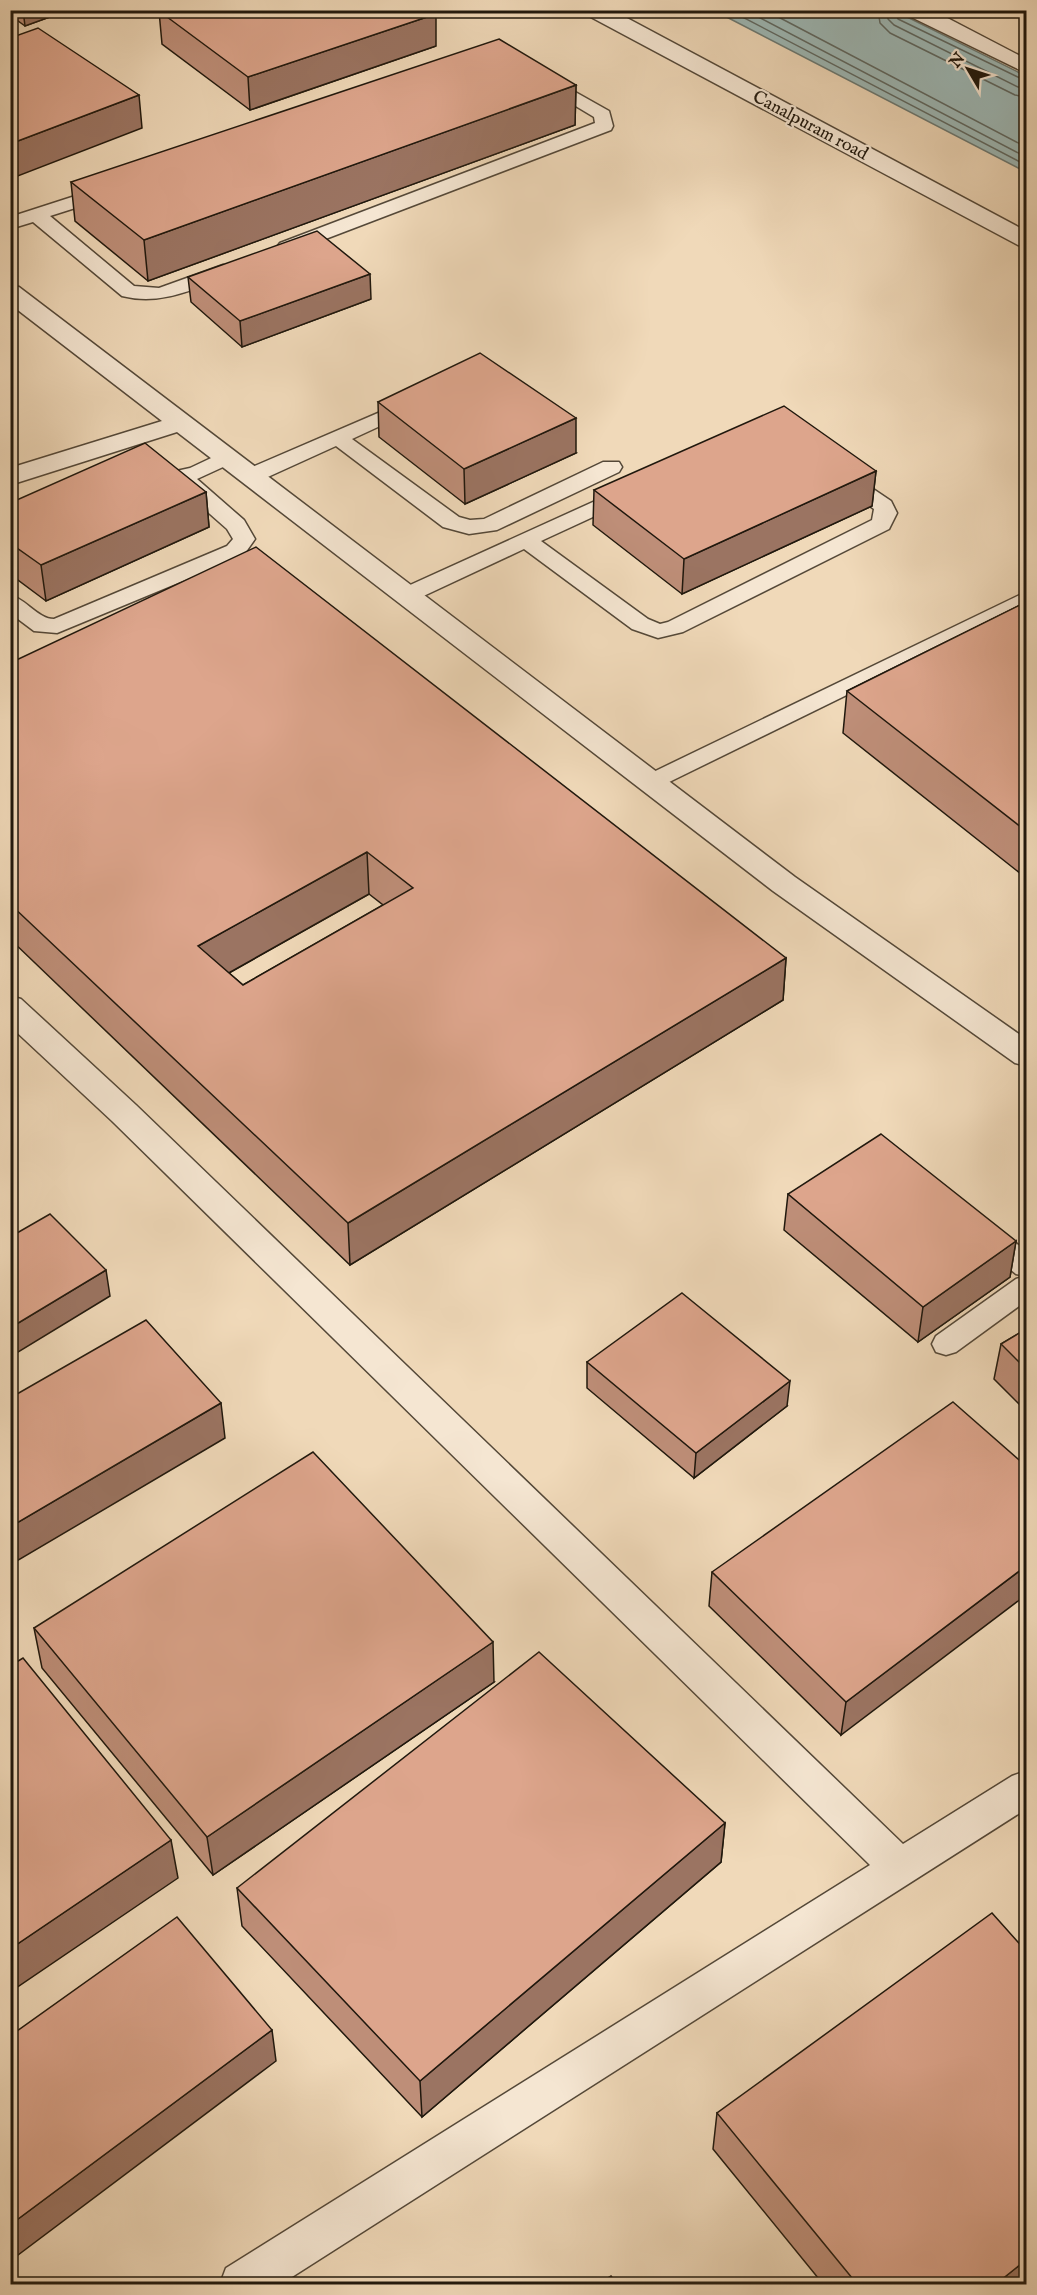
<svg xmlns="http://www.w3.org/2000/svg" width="1037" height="2295" font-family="'IM FELL English',serif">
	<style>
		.water { fill: #9db9b7; stroke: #6b7973; stroke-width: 1.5 }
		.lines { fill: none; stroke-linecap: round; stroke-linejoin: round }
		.shore { stroke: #5e6862; stroke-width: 1.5 }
		.service-casing { stroke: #544838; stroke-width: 3 }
		.minor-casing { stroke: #544838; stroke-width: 3 }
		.service { fill: #f5e6d2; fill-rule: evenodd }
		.minor { fill: #f5e6d2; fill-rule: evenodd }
		.wall { fill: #be8e78; stroke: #20180d; stroke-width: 1.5; fill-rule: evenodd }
		.shaded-wall { fill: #9b7462; stroke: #20180d; stroke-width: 1.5 }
		.building { fill: #dda58c; stroke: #20180d; stroke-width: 1.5; fill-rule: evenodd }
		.labels { text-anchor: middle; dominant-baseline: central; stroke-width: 4.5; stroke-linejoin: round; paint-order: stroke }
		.far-street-label { font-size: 18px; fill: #20180d; stroke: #f5e6d2 }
	</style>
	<rect width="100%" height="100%" fill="#f0d9b9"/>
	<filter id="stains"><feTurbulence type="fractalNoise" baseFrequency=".00333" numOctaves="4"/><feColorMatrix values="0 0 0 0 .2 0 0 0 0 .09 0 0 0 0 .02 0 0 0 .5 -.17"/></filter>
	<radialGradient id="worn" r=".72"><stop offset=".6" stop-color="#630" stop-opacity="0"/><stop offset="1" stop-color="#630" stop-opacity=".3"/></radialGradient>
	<path class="water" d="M715,11H895L1026,76V172Z"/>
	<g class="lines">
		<g class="shore">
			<path d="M729,10L1026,165"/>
			<path d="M745,10L1026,157"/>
			<path d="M765,10L1026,147"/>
			<path d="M878,10L880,23L890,33L1015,95L1026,97"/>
			<path d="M887,10L888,19L894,25L1018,87L1026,88"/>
			<path d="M894,10L898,19L1026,81"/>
		</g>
		<defs>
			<g id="service">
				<path d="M545,75L609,111L613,126L611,130L294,251L287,253L277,247L280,243L595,123L594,117L539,84L536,80Z"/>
				<path d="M106,186L113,188L115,192L113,196L50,216L134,286L159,288L223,265L230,267L233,271L230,275C194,289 161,306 122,296L33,222L10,229V217Z"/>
				<path d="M399,404L406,406L409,410L406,414L352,439L459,517L470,520L484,519L603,462H619L622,467L619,472L497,530L469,534L443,527L336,446L259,481H243L240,476L243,471Z"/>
				<path d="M226,451L234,452L237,457L234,462L197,479L244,520L255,539L243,556L57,633L34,631L10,613V595C26,599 38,619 54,619L227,546L233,539L227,529L176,484L158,485L155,480L158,475L190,468Z"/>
				<path d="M843,473L851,474L891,501L897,513L889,529L683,632L658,638L632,629L524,549L415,600H399L396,595L399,590L626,487L634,488L637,493L634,498L541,541L648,619L660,624L668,622L872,520L874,509L832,479L835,474Z"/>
				<path d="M1026,592V607L659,787L651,790L643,787L639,782L643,777Z"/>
				<path d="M985,1224L995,1227L1026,1251V1301L956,1352L946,1355L936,1352L932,1344L936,1336L1016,1279L1025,1276L1016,1274L975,1241L971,1234L975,1227Z"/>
			</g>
			<g id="minor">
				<path d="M585,10H612L1026,231V247L1018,245L587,15Z"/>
				<path d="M905,10H932L1026,59V73L907,15Z"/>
				<path d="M10,285L19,287L795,877L1026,1039V1066L1015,1063L773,891L177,432L10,485V468L162,421L10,304Z"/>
				<path d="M10,996L21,999L136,1105L903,1844L1012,1776L1026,1771V1809L281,2284H220L226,2268L870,1865L112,1121L10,1026Z"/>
			</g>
		</defs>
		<use href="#service" class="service-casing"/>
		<use href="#minor" class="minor-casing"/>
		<use href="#service" class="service"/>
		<use href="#minor" class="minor"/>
	</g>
	<g class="wall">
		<path d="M10,10H69L25,26L10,15Z"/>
		<path d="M159,11L436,46L250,110L162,44Z"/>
		<path d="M576,85L575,125L148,281L75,221L71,182Z"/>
		<path d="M188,277L371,299L242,347L191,302Z"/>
		<path d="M378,402L576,453L465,504L379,437Z"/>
		<path d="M876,471L872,506L682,594L593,525L594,490Z"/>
		<path d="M206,492L209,527L46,601L10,574V503Z"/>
		<path d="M1026,602V878L843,733L847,691Z"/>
		<path d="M10,663L786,958L783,1000L350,1265L10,939ZM369,894L383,905L243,985L229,973Z"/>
		<path d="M788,1194L1016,1241L1010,1277L918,1342L784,1230Z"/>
		<path d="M1026,1329V1411L994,1379L1001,1344Z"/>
		<path d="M587,1362L787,1406L694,1478L587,1388Z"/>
		<path d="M1026,1466L841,1735L709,1606L712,1572Z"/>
		<path d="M34,1628L494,1682L213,1875L42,1668Z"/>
		<path d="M725,1823L721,1862L422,2117L242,1926L237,1888Z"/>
		<path d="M717,2113L1026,2284H823L713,2149Z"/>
	</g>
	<g class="shaded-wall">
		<path d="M23,10H69L25,26Z"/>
		<path d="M436,14V46L250,110L248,77Z"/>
		<path d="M576,85L575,125L148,281L144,240Z"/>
		<path d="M139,95L142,128L10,179V144Z"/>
		<path d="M370,274L371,299L242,347L240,321Z"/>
		<path d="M576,418V453L465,504L464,469Z"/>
		<path d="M876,471L872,506L682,594L684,559Z"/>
		<path d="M206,492L209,527L46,601L41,565Z"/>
		<path d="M367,852L369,894L202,988L198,946Z"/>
		<path d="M786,958L783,1000L350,1265L348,1223Z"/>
		<path d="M1016,1241L1010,1277L918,1342L923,1307Z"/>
		<path d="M106,1270L110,1296L10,1357V1328Z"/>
		<path d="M790,1381L787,1406L694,1478L696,1453Z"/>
		<path d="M221,1403L225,1438L10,1565V1527Z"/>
		<path d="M1026,1566V1595L841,1735L846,1702Z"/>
		<path d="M493,1642L494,1682L213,1875L207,1837Z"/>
		<path d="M725,1823L721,1862L422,2117L420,2081Z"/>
		<path d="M171,1840L178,1878L10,1992V1949Z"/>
		<path d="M272,2030L276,2061L10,2261V2225Z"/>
		<path d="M1026,2260V2284H996Z"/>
	</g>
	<g class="building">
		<path d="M160,10H431L436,14L248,77L159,11Z"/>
		<path d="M38,28L139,95L10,144V38Z"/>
		<path d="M499,39L576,85L144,240L71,182Z"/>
		<path d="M317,231L370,274L240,321L188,277Z"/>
		<path d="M480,353L576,418L464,469L378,402Z"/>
		<path d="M784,406L876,471L684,559L594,490Z"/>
		<path d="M145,443L206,492L41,565L10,543V503Z"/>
		<path d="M256,547L786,958L348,1223L10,904V663ZM367,852L413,888L243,985L198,946Z"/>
		<path d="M1026,602V831L847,691Z"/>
		<path d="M881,1134L1016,1241L923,1307L788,1194Z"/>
		<path d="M50,1214L106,1270L10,1328V1237Z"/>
		<path d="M682,1293L790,1381L696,1453L587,1362Z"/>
		<path d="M146,1320L221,1403L10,1527V1398Z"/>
		<path d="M1026,1329V1369L1001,1344Z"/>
		<path d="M953,1402L1026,1466V1566L846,1702L712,1572Z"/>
		<path d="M313,1452L493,1642L207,1837L34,1628Z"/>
		<path d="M539,1652L725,1823L420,2081L237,1888Z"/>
		<path d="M23,1658L171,1840L10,1949V1666Z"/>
		<path d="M992,1913L1026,1951V2260L996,2284H857L717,2113Z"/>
		<path d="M177,1917L272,2030L10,2225V2036Z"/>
		<path d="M611,2276L617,2284H598Z"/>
	</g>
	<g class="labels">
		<g class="far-street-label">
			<text transform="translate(810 126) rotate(28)">Canalpuram road</text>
		</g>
	</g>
	<rect width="1037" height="2295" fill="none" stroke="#f0d9b9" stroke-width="36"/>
	<rect x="12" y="12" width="1013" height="2271" fill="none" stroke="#20180d" stroke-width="3"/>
	<rect x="18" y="18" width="1001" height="2259" fill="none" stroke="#20180d" stroke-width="1.5"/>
	<g transform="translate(968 69) rotate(309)" stroke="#f5e6d2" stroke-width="4.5" paint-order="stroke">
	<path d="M0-4.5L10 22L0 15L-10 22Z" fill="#20180d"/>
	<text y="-9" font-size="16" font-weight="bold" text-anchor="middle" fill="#20180d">N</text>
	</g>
	<rect width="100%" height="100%" filter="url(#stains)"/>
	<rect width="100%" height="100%" fill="url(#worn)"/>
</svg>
